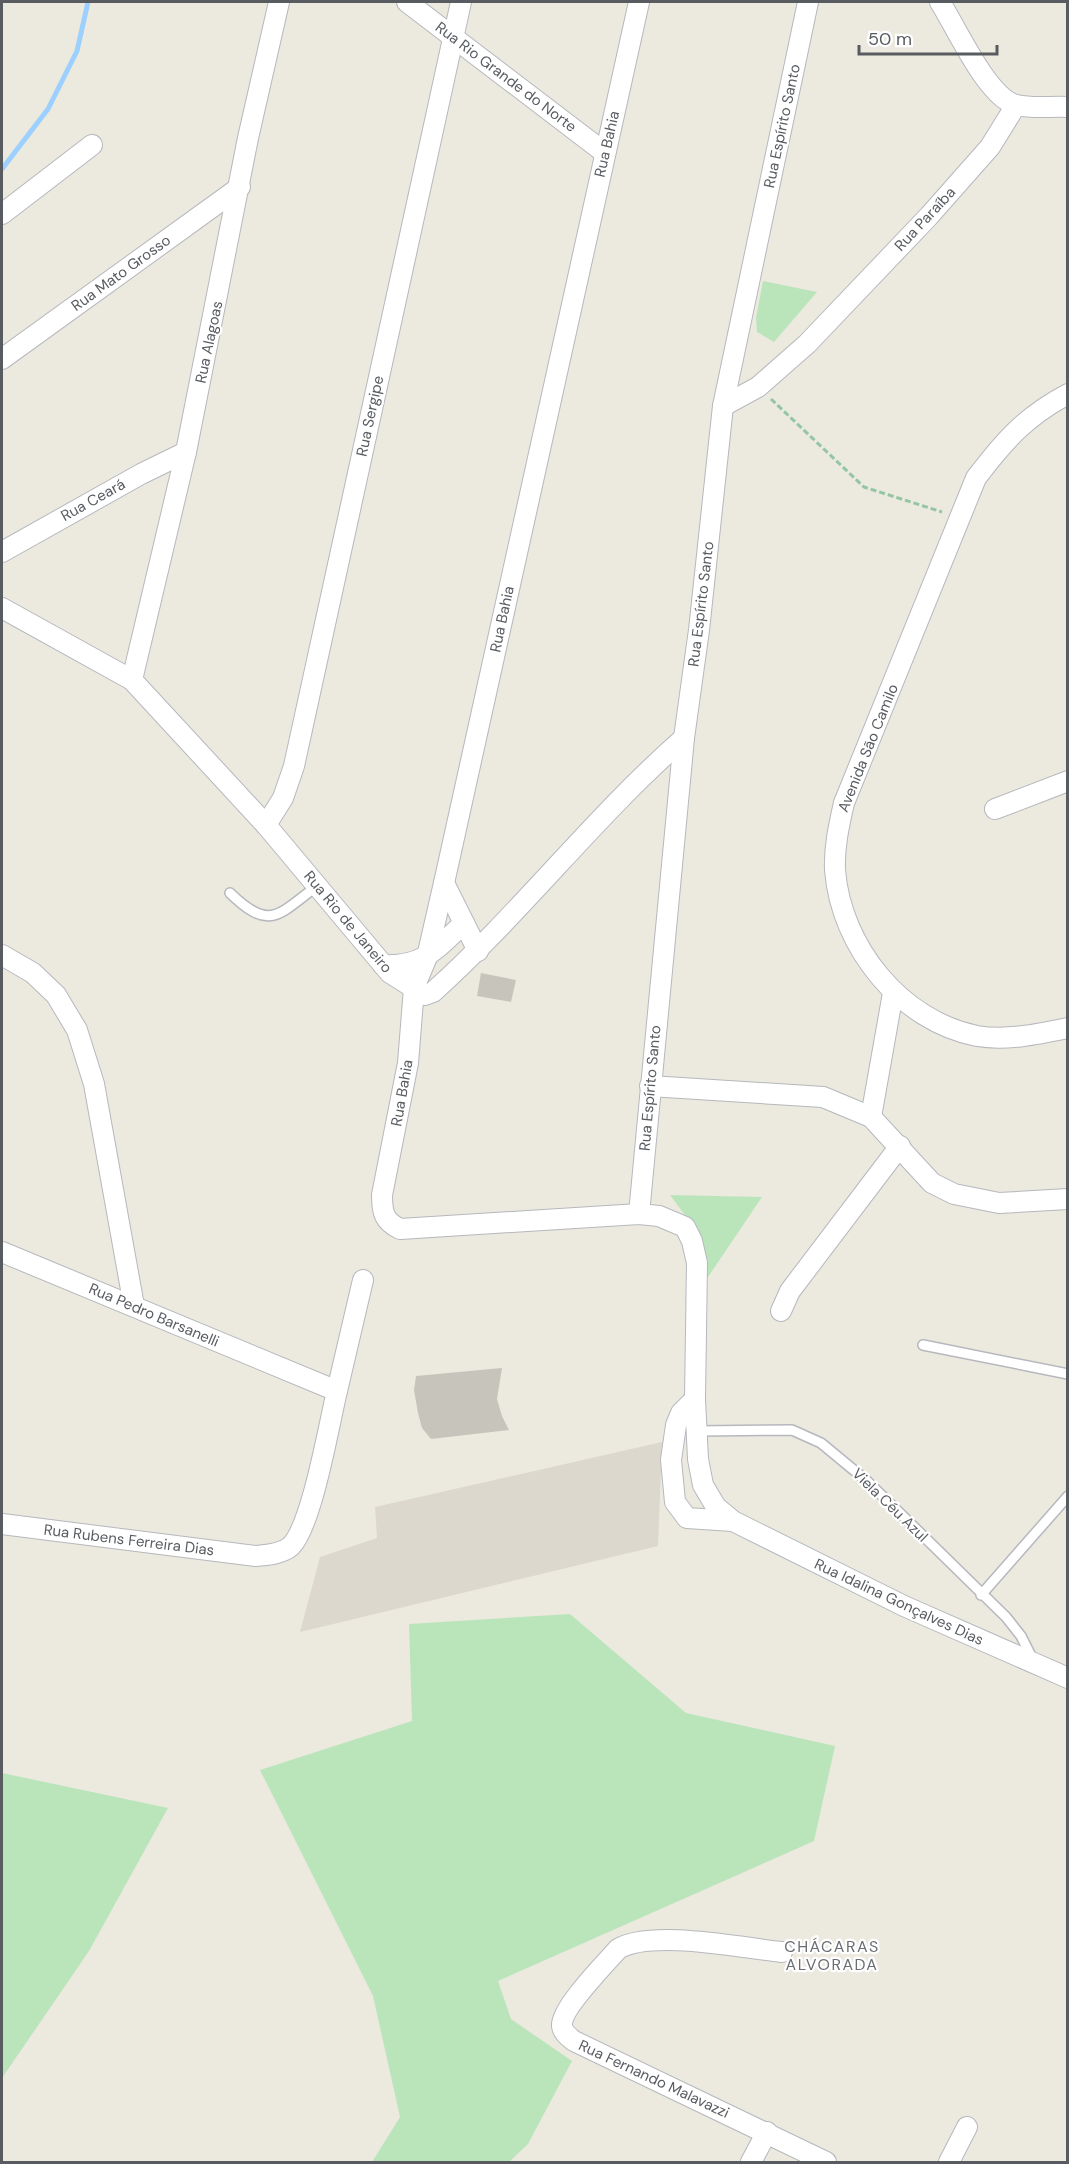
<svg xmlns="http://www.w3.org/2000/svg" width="1069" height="2164" font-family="'DM Sans',sans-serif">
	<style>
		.education { fill: #dcd8ce }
		.green { fill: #bae5bb }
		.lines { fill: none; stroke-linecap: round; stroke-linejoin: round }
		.stream { stroke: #9cd1ff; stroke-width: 5 }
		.building { fill: #c7c4bc }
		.lane-casing { stroke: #b5b8bd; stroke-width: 12 }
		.street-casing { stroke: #b5b8bd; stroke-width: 22 }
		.path { stroke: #93c6a3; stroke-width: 3; stroke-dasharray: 6 3; stroke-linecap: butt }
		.lane { stroke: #fff; stroke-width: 9 }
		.street { stroke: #fff; stroke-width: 20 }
		.labels { text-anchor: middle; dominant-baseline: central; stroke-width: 4.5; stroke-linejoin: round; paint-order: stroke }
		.street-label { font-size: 15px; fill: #585c61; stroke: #fff }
		.neighbourhood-label { font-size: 16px; letter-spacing: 1.5px; fill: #696e73; stroke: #fff }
	</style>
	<rect width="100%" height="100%" fill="#ece9df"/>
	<path class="education" d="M662,1442L658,1546L300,1632L320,1557L377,1538L375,1507Z"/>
	<g class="green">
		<path d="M763,281L817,292L774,342L757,332L756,318Z"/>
		<path d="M670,1195L762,1197L706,1280L696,1230Z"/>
		<path d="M570,1614L686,1713L835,1746L814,1841L498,1981L511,2019L572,2061L528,2144L509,2162H372L400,2117L373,1996L260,1770L412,1721L409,1624Z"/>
		<path d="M2,1773L168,1808L89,1951L2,2078Z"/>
	</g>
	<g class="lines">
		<path class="stream" d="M2,169L48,109L77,51L88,2"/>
	</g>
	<g class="building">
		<path d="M481,973L516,980L511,1002L477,996Z"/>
		<path d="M502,1368L497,1399L502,1416L509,1430L431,1439L422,1428L418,1413L414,1390L416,1376Z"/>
	</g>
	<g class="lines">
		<defs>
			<g id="lane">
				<path d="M230,893C270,932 278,915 317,886"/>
				<path d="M923,1345L1068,1374"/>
				<path d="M697,1431L792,1430L821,1443L867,1481L1006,1617L1021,1636L1033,1660"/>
				<path d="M981,1595L1068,1496"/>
			</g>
			<g id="street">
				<path d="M407,2L605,153"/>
				<path d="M639,2L444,883L427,957L414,988L408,1063L382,1195C382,1213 384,1221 400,1229L639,1214L659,1216L685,1227L692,1241L697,1263L695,1399L698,1459L703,1485L716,1507L733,1521L904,1606L1068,1678"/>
				<path d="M940,2C956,27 987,97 1016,105C1032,109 1052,106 1068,107"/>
				<path d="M2,214L92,145"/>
				<path d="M2,359L240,187"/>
				<path d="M1068,394C1026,416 1004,441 976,478L844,803C839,825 834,847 835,870C841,947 901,1021 977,1036C1006,1041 1039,1034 1068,1028"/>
				<path d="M723,406L758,387L807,344L929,216L990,147L1016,105"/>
				<path d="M2,552L141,474L186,452"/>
				<path d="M2,608L132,680L266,825L390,973L425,995L433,992C522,912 594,817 684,738"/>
				<path d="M132,680L186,452L248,138L279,2"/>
				<path d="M995,809L1068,781"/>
				<path d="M266,825L283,798L294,766L461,2"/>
				<path d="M444,883L478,951"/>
				<path d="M2,955L33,973L56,995L77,1030L94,1084L134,1306"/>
				<path d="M383,965C424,967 436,949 464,923"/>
				<path d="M650,1086L823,1097L871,1117L932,1183L954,1194L999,1203L1068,1199"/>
				<path d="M871,1117L893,993"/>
				<path d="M639,1214L684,738L699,630L723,406L808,2"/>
				<path d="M2,1252L337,1391C329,1424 312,1525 291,1546C282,1554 267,1555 256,1556L2,1524"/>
				<path d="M781,1311L790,1291L900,1146"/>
				<path d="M337,1391L363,1280"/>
				<path d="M695,1399L681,1413L676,1425L671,1460L675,1502L687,1518L733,1521"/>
				<path d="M782,1952C742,1948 651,1929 618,1949C606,1963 560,2009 562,2026C563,2033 569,2037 574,2041L826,2162"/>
				<path d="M751,2162L767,2132"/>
				<path d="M949,2162L967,2127"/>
			</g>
		</defs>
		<use href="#lane" class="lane-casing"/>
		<use href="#street" class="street-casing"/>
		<path class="path" d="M771,399L864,487L942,512"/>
		<use href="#lane" class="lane"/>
		<use href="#street" class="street"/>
	</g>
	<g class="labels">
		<g class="street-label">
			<text transform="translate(506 77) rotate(37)">Rua Rio Grande do Norte</text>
			<text transform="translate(782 126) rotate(-78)">Rua Espírito Santo</text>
			<text transform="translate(607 144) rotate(-77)">Rua Bahia</text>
			<text transform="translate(925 219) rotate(-47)">Rua Paraíba</text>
			<text transform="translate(121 273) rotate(-36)">Rua Mato Grosso</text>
			<text transform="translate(209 342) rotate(-78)">Rua Alagoas</text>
			<text transform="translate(370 416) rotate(-78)">Rua Sergipe</text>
			<text transform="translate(93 500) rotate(-29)">Rua Ceará</text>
			<text transform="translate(701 604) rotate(-83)">Rua Espírito Santo</text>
			<text transform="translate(502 619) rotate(-78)">Rua Bahia</text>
			<text transform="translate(868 748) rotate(-68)">Avenida São Camilo</text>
			<text transform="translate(348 922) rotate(50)">Rua Rio de Janeiro</text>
			<text transform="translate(650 1088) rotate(-85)">Rua Espírito Santo</text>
			<text transform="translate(402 1093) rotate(-80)">Rua Bahia</text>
			<text transform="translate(154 1315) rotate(23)">Rua Pedro Barsanelli</text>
			<text transform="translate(890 1505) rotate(44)">Viela Céu Azul</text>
			<text transform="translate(129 1540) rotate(7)">Rua Rubens Ferreira Dias</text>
			<text transform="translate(899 1602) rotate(25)">Rua Idalina Gonçalves Dias</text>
			<text transform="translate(654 2079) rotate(25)">Rua Fernando Malavazzi</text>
		</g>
		<g class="neighbourhood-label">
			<text x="832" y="1946">CHÁCARAS<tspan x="832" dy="18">ALVORADA</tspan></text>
		</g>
	</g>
	<rect width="1069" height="2164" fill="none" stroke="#585c61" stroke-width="6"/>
	<path d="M859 45v9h138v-9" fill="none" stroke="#585c61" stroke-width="3"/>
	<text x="868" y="45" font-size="18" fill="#585c61" stroke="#ffffff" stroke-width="4.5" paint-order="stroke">50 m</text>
</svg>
